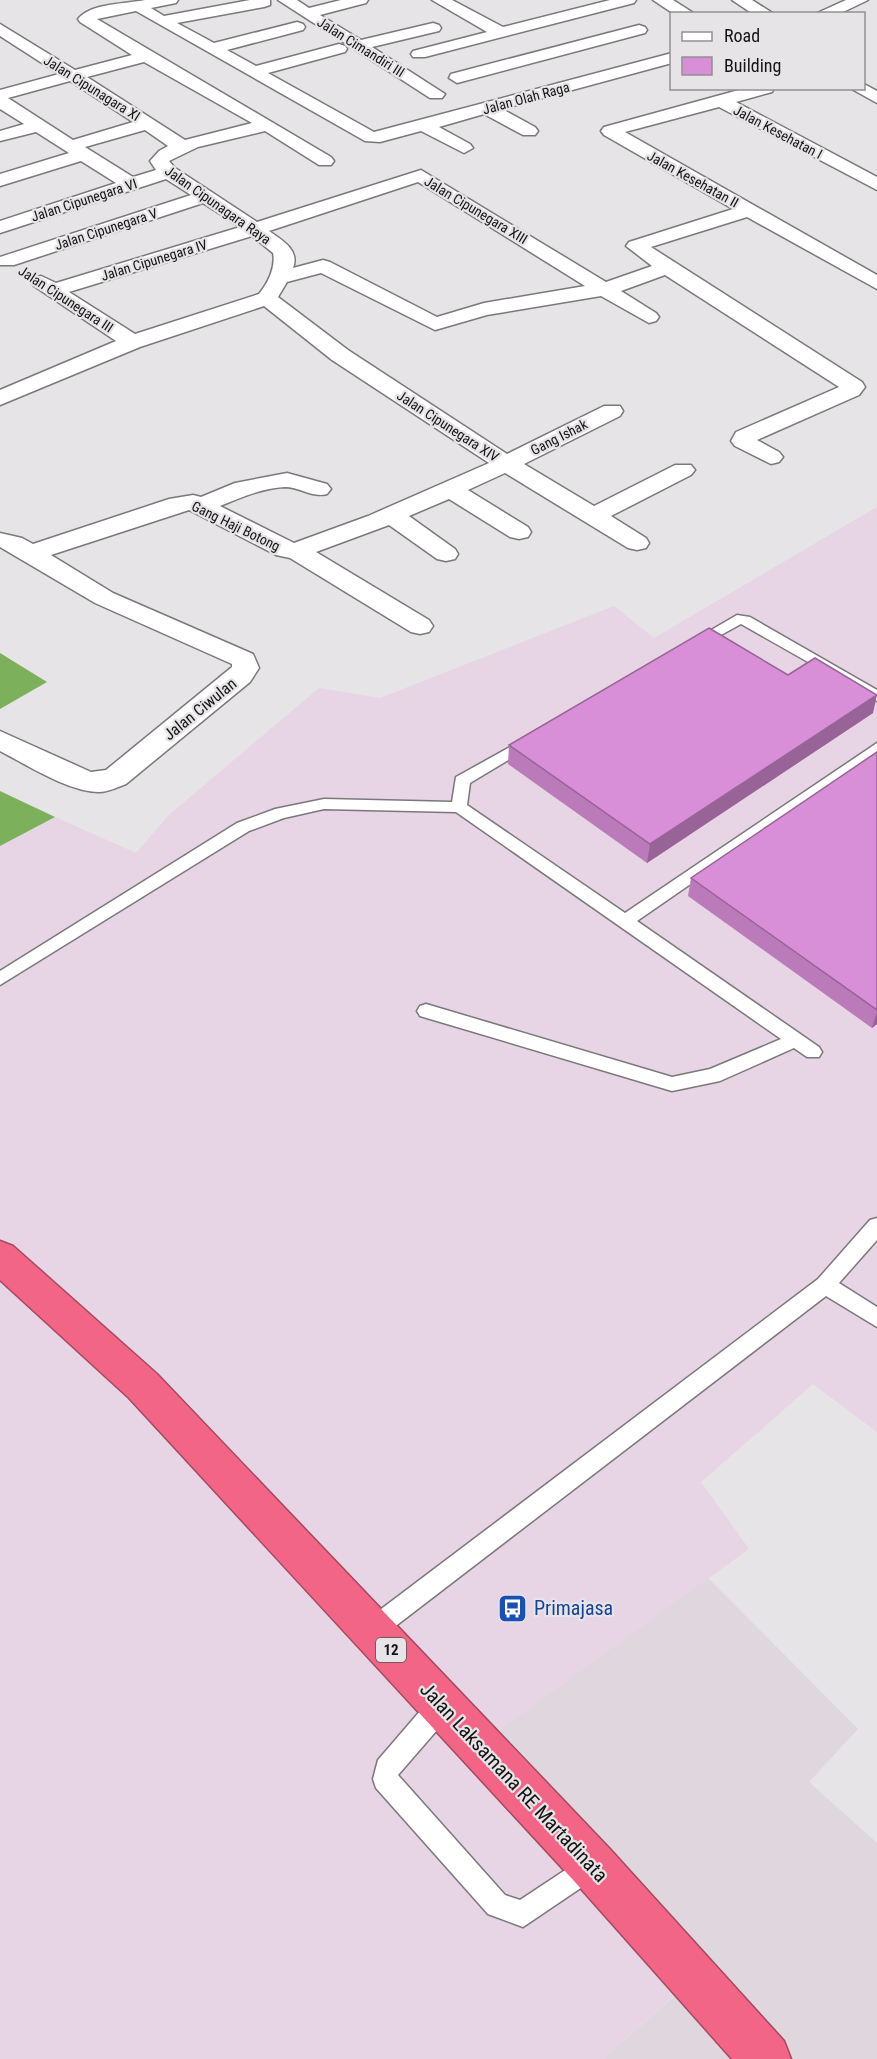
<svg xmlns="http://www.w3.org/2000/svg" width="877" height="2059" font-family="'Roboto Condensed',sans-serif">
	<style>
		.built { fill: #dfd6de }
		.industrial { fill: #e7d4e4 }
		.forest { fill: #7db05a }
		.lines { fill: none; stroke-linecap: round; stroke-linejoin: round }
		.lane-casing { stroke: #7a787a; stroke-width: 3 }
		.street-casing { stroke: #7a787a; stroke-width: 3 }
		.highway-casing { stroke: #a5495f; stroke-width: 3 }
		.lane { fill: #fff; fill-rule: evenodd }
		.street { fill: #fff; fill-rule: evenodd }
		.highway { fill: #f36587; fill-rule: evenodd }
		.wall { fill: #bb7bba }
		.shaded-wall { fill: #986497 }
		.building { fill: #d98fd8; stroke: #986497; stroke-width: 1.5 }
		.labels { text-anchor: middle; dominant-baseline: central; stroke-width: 4.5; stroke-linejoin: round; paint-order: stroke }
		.far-street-label { font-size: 14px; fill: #151415; stroke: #e6e4e6 }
		.shield { fill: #e6e4e6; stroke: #545254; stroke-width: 1.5 }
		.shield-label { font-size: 15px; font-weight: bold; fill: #151415 }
		.street-label { font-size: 16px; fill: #151415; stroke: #e6e4e6 }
		.near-transit-label { font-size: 20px; fill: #164399; stroke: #e6e4e6; text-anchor: start }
		.near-street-label { font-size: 20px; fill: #151415; stroke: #e6e4e6 }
	</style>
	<rect width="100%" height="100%" fill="#e6e4e6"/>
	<path class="built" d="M708,1578L858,1729L809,1782L877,1843V2059H603L681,1990L476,1747Z"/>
	<path class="industrial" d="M877,507V1432L813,1384L701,1482L749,1549L476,1747L681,1989L603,2059H0V846L55,817L136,853L169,815L319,688L380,698L614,606L654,638Z"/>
	<g class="forest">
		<path d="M0,653L47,682L0,709Z"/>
		<path d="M0,791L55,817L0,846Z"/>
	</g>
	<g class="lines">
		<defs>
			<g id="lane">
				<path d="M737,615L750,617L877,690V701L741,624L701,646L696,647L689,643Z"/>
				<path d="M530,736L538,741L535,744L470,783L467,805L625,913L877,743V755L637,921L819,1047L822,1052L819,1057H807L794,1048L720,1081L672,1091L420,1016L417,1011L420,1006L426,1004L672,1077L710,1069L781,1039L456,812L324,809L284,818L249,831L0,985V971L237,823L275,809L324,799L452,802L456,777Z"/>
				<path d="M877,1218V1240L839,1283L877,1307V1327L826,1296L380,1638L372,1642L364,1638L360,1630L364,1622L818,1279L870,1220Z"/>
				<path d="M442,1693L451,1696L454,1705L451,1714L398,1775L505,1895L520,1900L591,1853L600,1857L604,1866L600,1875L523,1927L488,1914L376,1788L373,1779L378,1760L433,1696Z"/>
			</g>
			<g id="street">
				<path d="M145,0H178L176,3L151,8L164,16L250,0H270V5L264,7L177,23L214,43L297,22L303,24L305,27L303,30L227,50L256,66L339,44L345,46L347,49L345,52L268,73L374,132L672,53V63L502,109L535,127L538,131L535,135H523L484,114L439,127L470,144L473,148L464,153L421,131L380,142L365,141L136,11L97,19L331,157L334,161L331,165H319L265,131L198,147L169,161L175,168L257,222L421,170L606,282L652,266L626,246L629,242L733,209L604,135L601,131L604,127L746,88H774L772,92L736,102L877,177V190L719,107L625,132L877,275V289L747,217L651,247L862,382L865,387L859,395L757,440L779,452L783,457L779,462L771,464L735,446L731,441L736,432L839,387L665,275L621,291L656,313L659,317L656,321L649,323L601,296L487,315L435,330L321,273L287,282L278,297L348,350L507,454L604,406H620L623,411L620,416L524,464L594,506L675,465H691L695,470L691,475L611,516L646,538L649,543L646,548L637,550L628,548L505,473L468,490L528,527L531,532L528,537L519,539L510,537L449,499L409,516L455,549L458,554L455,559L446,561L437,559L389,525L316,552L429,620L433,626L429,632L420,634L411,632L290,558L276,555L189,510L51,555L113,593L253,654L259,668L250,682L126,784C118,787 108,792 99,792C69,792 27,765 0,751V731L91,772L106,770L232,667V664L95,603L0,547V533L22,538L33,544L169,499L193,495L201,497L235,483L287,473L327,484L331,489L327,494C312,498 300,487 285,487C262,488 240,498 220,506L294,543L368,516L489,463L332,360L264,306L140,347L0,405V390L116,341L34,286L31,282L34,278L41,276L56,283L240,227L203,203L14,265H0V257L191,195L166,179L0,233V221L116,183L81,161L0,186V174L69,153L36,132L0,141V131L24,124L0,109V90L59,74L0,36V24L75,70L132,55L80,22L78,19C91,3 125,4 145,0ZM144,62L252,123L185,140L87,77ZM70,81L133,122L73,140L8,98ZM145,130L168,146L159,151L150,161L156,170L133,177L85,147ZM418,182L585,286L484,303L437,317L330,262L323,260L293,268C300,250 282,240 269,231ZM252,236L273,253C276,267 268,283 259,294L135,334L69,292Z"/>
				<path d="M278,0H297L309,8L341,0H368L366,3L320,15L361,40L433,23L439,25L441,28L439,31L372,47L445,94L442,98H430Z"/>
				<path d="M432,0H452L503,27L610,0H636L634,3L425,57H413L411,54L413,51L487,32Z"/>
				<path d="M653,0H673L695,14H674Z"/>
				<path d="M732,0H752L774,14H753Z"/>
				<path d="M846,0H868L839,14H815Z"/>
				<path d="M639,25L645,27L647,30L645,33L457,83L449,78L451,74Z"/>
				<path d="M864,84L877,91V103L850,88H864Z"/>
			</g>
			<path id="highway" d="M0,1241L13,1246L157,1374L609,1848L784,2041L791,2059H732L575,1882L129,1398L0,1280Z"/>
		</defs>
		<use href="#lane" class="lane-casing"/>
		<use href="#street" class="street-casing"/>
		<use href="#highway" class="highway-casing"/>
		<use href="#lane" class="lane"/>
		<use href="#street" class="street"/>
		<use href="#highway" class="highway"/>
	</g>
	<g class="wall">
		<path d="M788,675L873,713L647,863L508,764L509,745Z"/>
		<path d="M877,752V1024L872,1028L688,896L691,878Z"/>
	</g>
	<g class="shaded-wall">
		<path d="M877,695L873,713L647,863L650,844Z"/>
		<path d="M877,1011V1024L872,1028Z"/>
	</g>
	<g class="building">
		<path d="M709,628L788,675L815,658L877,695L650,844L509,745Z"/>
		<path d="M877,752V1010L691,878Z"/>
	</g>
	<defs>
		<symbol id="bus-square" viewBox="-11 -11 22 22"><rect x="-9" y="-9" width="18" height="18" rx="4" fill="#1a4fb4" stroke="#e6e4e6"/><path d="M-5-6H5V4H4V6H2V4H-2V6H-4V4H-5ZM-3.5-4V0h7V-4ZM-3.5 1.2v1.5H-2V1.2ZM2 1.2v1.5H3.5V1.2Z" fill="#fff"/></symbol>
	</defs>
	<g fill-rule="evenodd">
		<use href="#bus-square" x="496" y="1592" width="33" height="33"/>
	</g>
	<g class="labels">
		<g class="far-street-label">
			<text transform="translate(361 47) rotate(32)">Jalan Cimandiri III</text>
			<text transform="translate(92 88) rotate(32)">Jalan Cipunagara XI</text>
			<text transform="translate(526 98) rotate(-15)">Jalan Olah Raga</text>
			<text transform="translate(778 132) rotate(28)">Jalan Kesehatan I</text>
			<text transform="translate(693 179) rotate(29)">Jalan Kesehatan II</text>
			<text transform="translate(84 200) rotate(-18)">Jalan Cipunegara VI</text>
			<text transform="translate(218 205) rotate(35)">Jalan Cipunagara Raya</text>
			<text transform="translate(476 210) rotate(31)">Jalan Cipunegara XIII</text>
			<text transform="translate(106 229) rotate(-18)">Jalan Cipunegara V</text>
			<text transform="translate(154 260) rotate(-17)">Jalan Cipunegara IV</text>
			<text transform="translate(66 299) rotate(33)">Jalan Cipunegara III</text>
			<text transform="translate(448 426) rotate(33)">Jalan Cipunegara XIV</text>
			<text transform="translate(559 437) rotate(-27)">Gang Ishak</text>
			<text transform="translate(236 526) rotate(26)">Gang Haji Botong</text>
		</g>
		<rect class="shield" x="376" y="1638" width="30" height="24" rx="4.5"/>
		<g class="shield-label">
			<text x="391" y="1650">12</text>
		</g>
		<g class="street-label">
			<text transform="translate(200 709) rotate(-39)">Jalan Ciwulan</text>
		</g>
		<g class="near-transit-label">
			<text x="534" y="1608">Primajasa</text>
		</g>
		<g class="near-street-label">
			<text transform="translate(514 1782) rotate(47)">Jalan Laksamana RE Martadinata</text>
		</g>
	</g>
	<rect x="670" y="12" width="195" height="78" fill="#e6e4e6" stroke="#929192" stroke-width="1.5"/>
	<rect x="682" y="32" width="30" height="9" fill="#ffffff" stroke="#929192" stroke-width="1.5"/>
	<text x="724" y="42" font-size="18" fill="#151415">Road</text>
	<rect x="682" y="57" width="30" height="18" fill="#d98fd8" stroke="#929192" stroke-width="1.5"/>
	<text x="724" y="72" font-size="18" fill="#151415">Building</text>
</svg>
